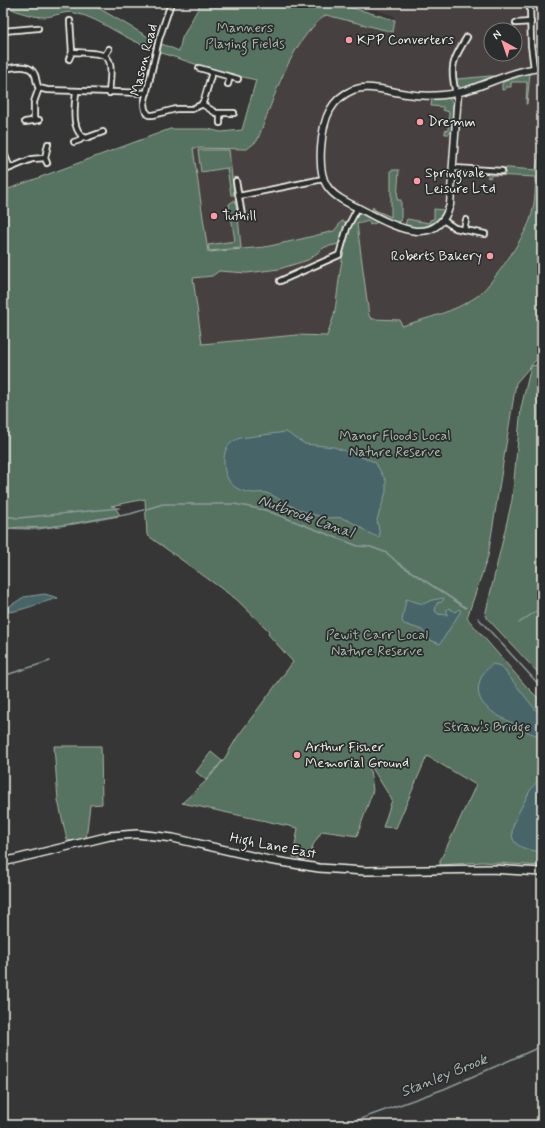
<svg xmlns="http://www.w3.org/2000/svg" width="545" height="1128" font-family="Mynerve,sans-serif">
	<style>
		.built { fill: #47413f; fill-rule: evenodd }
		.green { fill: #577260; stroke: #a6b2a4 }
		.water { fill: #466567; stroke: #8c9d9b }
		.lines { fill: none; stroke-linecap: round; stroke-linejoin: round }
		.stream { stroke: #8c9d9b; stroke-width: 1.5 }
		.minor-casing { stroke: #f4f1e8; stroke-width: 8 }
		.tertiary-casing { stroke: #f4f1e8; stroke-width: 9 }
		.primary-casing { stroke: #f4f1e8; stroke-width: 10 }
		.minor { stroke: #2a2d2e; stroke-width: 4.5 }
		.tertiary { stroke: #2a2d2e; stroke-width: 6 }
		.primary { stroke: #2a2d2e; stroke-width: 7 }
		.poi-dot { fill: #ff9aa2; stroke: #2a2d2e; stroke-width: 1.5 }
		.labels { text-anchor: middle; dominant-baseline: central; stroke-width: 3.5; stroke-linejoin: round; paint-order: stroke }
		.park-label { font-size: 14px; fill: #adb8ab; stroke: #2a2d2e }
		.poi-label { font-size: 14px; fill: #f4f1e8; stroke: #2a2d2e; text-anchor: start }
		.street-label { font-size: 14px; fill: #f4f1e8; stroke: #2a2d2e }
		.water-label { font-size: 15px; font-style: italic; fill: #aeb9b4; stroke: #2a2d2e }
	</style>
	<rect width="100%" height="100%" fill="#373636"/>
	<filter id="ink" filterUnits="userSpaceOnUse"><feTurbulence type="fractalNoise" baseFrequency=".025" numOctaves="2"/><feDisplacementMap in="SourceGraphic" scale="8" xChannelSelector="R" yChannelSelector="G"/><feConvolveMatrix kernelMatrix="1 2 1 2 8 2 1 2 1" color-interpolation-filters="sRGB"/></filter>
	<g filter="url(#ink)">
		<path class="built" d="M376,3H542V137L536,170L534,207L525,232L489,284L478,296L459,308L402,327L400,320L372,319L369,316L353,224L345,249L335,311L327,336L297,335L202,344L193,278L212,276L193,148L247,149L257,141L293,53L311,29L327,15L393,32L395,16L373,9ZM491,30H515V54H491Z"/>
		<g class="green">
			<path d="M3,3H90L155,41L153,48C125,41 103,19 75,13C65,10 54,17 44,17C31,17 15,11 3,5Z"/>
			<path d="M201,3H302C312,9 323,4 335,5C355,7 375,15 395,20L393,32L326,15C289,42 274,100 257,141L247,149L193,148L208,252L265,247L297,240L334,231L342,221L346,223L339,244L325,247L308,260L279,269L247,273L219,271L212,276L193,278L202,344L297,335L327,336C329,327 334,319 335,310C339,287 342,229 359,214H362L378,222L370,225L369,221L357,224L369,316L372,319L400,320L402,326C427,318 454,312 476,297C490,288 525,236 530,220C535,206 535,192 536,177L492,175L490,178L487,177L491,173L504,172L506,168H509L536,170L542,137V353L516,383L488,556L467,618L526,686L542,702V866L482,862L440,865V861L476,785L427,756L396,828L383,827L392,800L369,763L373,790L357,836L322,831L313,845L309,860L293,857L298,828L182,803L207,780L223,761L238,736L293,662L268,634L269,631L236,599L147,535L145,499L111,506H114L120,515C95,519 71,525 46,527C32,529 16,524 3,531V191L170,129H208L221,132L242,130L256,80L213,70L159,52L162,44L179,51L182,38Z"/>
			<path d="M530,73L527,104H526L527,82H511V87H506V89L502,90V84L503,82Z"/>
			<path d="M490,76H498L462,88L456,84L454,78L458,79Z"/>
			<path d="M448,98L453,102L452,130L449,134H445V131L448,130L449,112L443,110V107L431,106L432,99Z"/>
			<path d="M198,150H229L234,195H231L227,168L201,172Z"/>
			<path d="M391,170H399L397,200H401V220L396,223L372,209L373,207L375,210L391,217Z"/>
			<path d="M235,200L238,216L241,248L209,251L208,245L235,241L229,204Z"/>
			<path d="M434,209L444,210C437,224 420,232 405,225L407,219L429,223L430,220L434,219Z"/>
			<path d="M542,364V677L485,616L512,500L521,408L531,366Z"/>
			<path d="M54,746H101L102,804L90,805L86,839L71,841L67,840L58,800Z"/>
			<path d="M211,752L222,761L206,780L196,772Z"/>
		</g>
		<g class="water">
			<path d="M286,432L305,444L334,447L375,462L386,481V492L377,520L380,536L378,537C365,533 355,521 341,518C337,517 332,518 328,518C318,516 306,513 296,508C286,504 276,496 266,493C262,492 257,493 253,493C232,491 223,479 224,458C225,447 230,442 240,438Z"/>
			<path d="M45,594L58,598C45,601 19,612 8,612V607L24,597Z"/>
			<path d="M444,598L442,602L437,603L435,611L438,614L447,615V609L449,608L455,612L459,609L461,611L440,644L430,640L422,630L404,624L402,621L406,599L423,604L432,600Z"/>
			<path d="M493,664L501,666L542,718V730L536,735C528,733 521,728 514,724C497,715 474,706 479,684C481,675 486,669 493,664Z"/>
			<path d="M539,780H542V852C507,848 506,835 522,806C527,797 531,786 539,780Z"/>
		</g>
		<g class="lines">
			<g class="stream">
				<path d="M3,516L19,518L119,508"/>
				<path d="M3,528L37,529L73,524L130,514L163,504H234L265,510L358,546L371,547L387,553L398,563L466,608"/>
				<path d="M478,618L542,688"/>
				<path d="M519,623L542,607"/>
				<path d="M3,676L50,661"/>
				<path d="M354,1125L356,1121L363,1118L444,1089L542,1046"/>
			</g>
			<defs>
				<g id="minor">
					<path d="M171,3L159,39L144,104L145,110L149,115H153L176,109H192L201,105L204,100L212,72"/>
					<path d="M530,5L531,45L534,68"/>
					<path d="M516,23L531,22"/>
					<path d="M3,31L38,28"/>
					<path d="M72,52C112,54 113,52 109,93"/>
					<path d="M105,55L109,49"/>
					<path d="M69,59L72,52L70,21"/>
					<path d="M199,68L238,79"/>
					<path d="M3,69C13,68 30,62 35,75C37,80 36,84 39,88"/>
					<path d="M228,84L230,77"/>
					<path d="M39,88L47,90L147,93"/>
					<path d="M76,92C75,104 70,132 86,138L103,132"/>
					<path d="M456,93C449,67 453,59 467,37"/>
					<path d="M202,104L216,113H234"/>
					<path d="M34,121V102L39,88"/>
					<path d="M25,122L39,120"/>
					<path d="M220,123V114"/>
					<path d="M74,142L80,140L82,136"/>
					<path d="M3,151L10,168"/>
					<path d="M47,163L45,158L48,144"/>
					<path d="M453,168L502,171"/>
					<path d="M3,171L32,159L45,158"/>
					<path d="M236,181L242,215"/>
					<path d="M239,196L323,179"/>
					<path d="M443,220L455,228L485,234"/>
					<path d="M464,230L466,220"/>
					<path d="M280,281L339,255L347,228L358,207"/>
				</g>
				<path id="tertiary" d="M458,93L450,205C437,248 397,228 370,214C356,206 336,200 327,186C316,170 321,126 330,110C335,101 343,94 353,90C370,84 390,92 407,94C419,96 431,96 443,95C478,92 507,70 542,68"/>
				<path id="primary" d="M3,862L110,836L137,834L173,838L269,860L319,868L365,871L492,869L542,872"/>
			</defs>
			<use href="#minor" class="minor-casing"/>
			<use href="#tertiary" class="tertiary-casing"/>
			<use href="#primary" class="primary-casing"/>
			<use href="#minor" class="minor"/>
			<use href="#tertiary" class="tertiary"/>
			<use href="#primary" class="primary"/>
		</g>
	</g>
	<g class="poi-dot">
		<circle cx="349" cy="40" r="4"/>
		<circle cx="420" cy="122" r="4"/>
		<circle cx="417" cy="181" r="4"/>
		<circle cx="214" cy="216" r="4"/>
		<circle cx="490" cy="256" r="4"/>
		<circle cx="297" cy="755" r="4"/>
	</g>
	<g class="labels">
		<g class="park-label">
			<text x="245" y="28">Manners<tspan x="245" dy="16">Playing Fields</tspan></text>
			<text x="395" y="436">Manor Floods Local<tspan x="395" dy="16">Nature Reserve</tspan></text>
			<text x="377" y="635">Pewit Carr Local<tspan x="377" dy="16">Nature Reserve</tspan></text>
			<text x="487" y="727">Straw's Bridge</text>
		</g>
		<g class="poi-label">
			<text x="357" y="40">KPP Converters</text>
			<text x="428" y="122">Dremm</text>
			<text x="425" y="173">Springvale<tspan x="425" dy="16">Leisure Ltd</tspan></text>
			<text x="222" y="216">Tuthill</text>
			<text x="482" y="256" text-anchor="end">Roberts Bakery</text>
			<text x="305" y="747">Arthur Fisher<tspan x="305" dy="16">Memorial Ground</tspan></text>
		</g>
		<g class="street-label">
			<text transform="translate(144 60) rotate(-76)">Mason Road</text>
			<text transform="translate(273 846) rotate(11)">High Lane East</text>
		</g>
		<g class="water-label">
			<text transform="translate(306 517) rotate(20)">Nutbrook Canal</text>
			<text transform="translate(444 1076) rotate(-22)">Stanley Brook</text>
		</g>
	</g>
	<rect width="545" height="1128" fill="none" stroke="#2a2d2e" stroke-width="16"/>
	<rect x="8" y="8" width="529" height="1112" fill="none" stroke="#f4f1e8" stroke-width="1.5" filter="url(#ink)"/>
	<g transform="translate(503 42) rotate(320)"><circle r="19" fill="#2a2d2e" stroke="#7b7b78"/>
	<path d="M0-3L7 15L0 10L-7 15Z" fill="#ff9aa2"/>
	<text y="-6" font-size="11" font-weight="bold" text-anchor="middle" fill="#f4f1e8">N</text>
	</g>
</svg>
